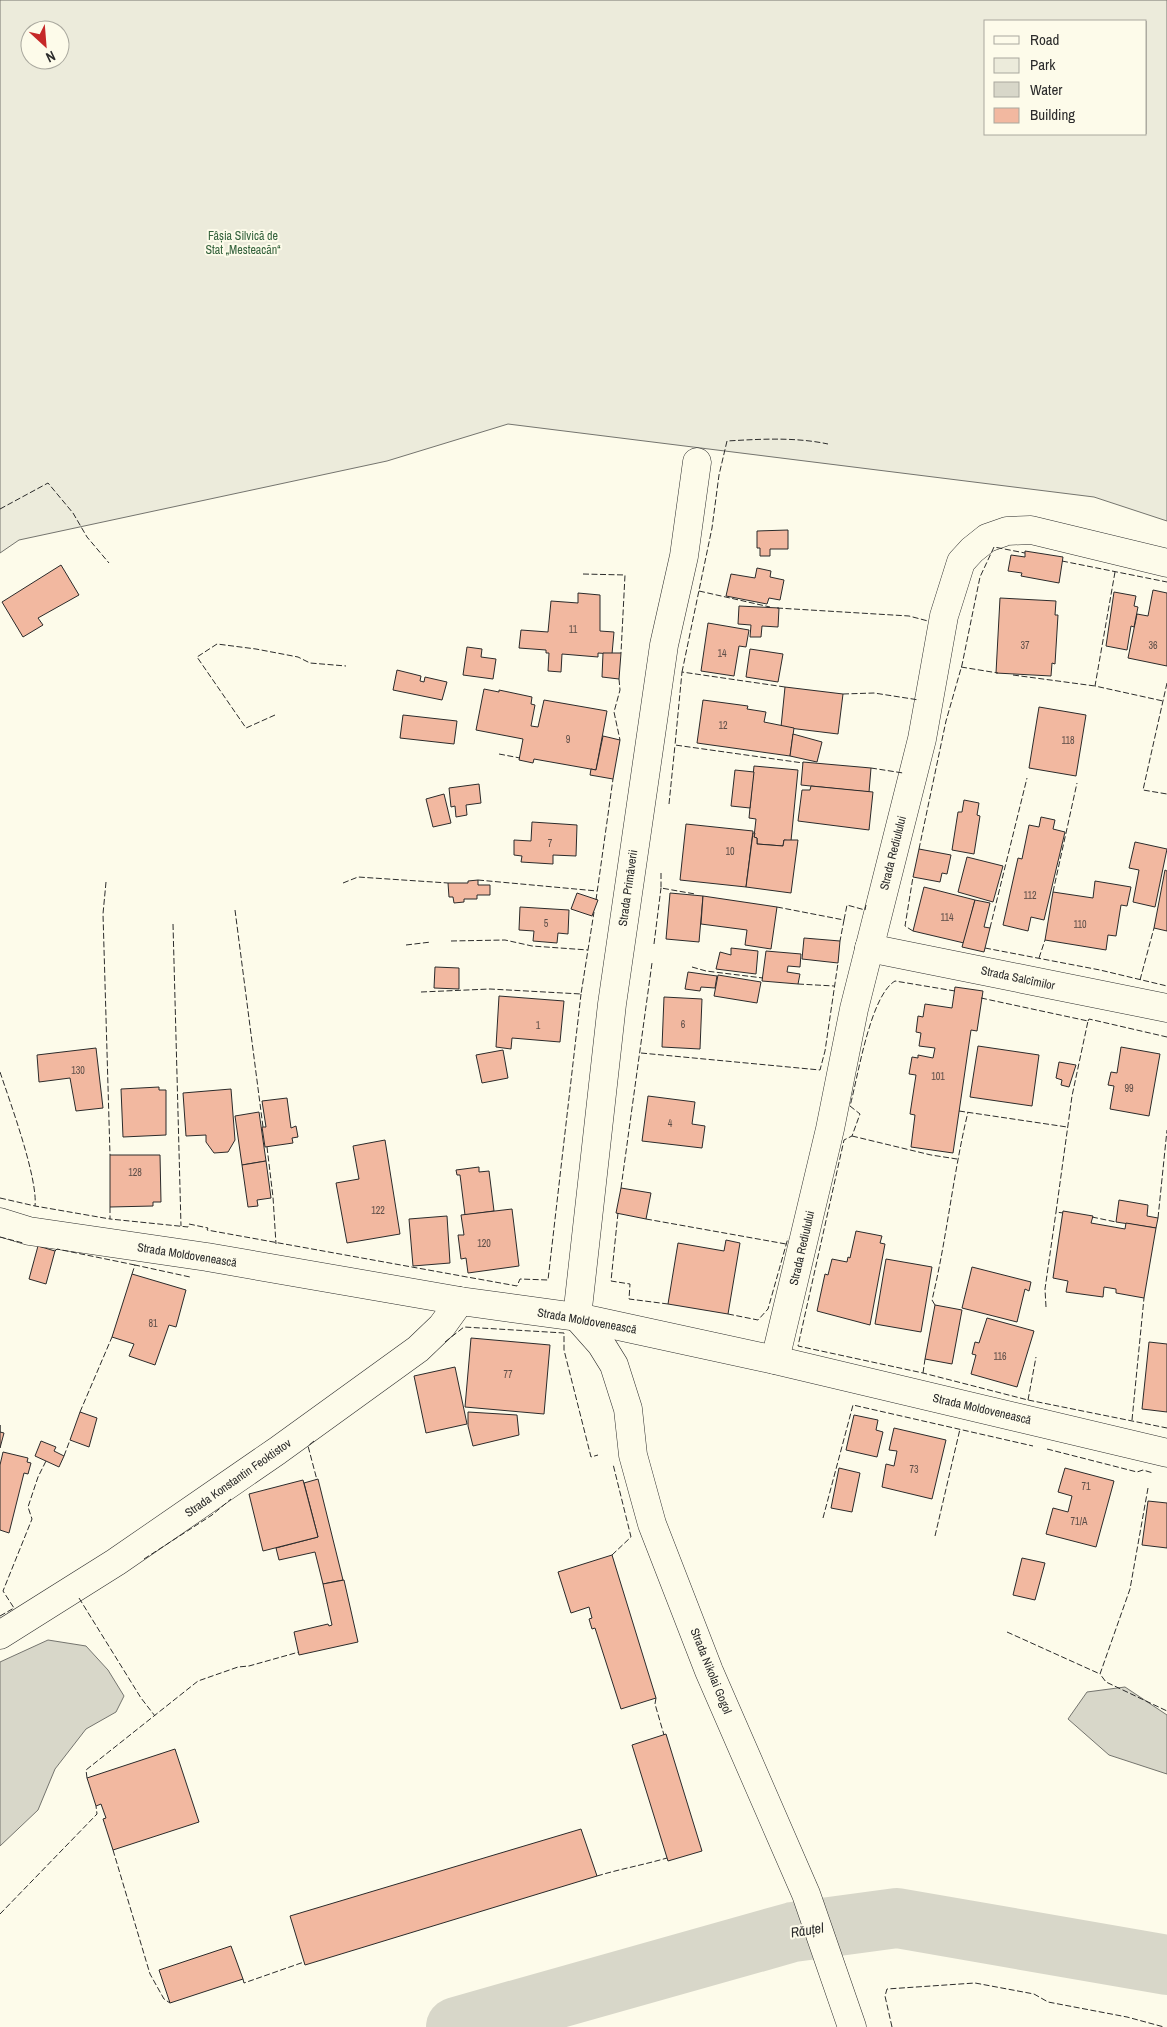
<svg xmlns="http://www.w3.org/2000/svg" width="1167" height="2027" font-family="'Archivo Narrow',sans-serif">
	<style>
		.green { fill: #ecebdb; stroke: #74746e; fill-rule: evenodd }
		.water { fill: #d8d7c9; stroke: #74746e }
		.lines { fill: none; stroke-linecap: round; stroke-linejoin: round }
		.river { stroke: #d8d7c9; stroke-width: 60 }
		.building { fill: #f2b8a0; stroke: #2b2b2b }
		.minor-casing { stroke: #2b2b2b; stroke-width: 29 }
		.minor { stroke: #fdfbea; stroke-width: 28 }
		.fence { stroke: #2b2b2b; stroke-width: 1; stroke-dasharray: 6 2.5; stroke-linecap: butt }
		.labels { text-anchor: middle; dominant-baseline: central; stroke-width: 4; stroke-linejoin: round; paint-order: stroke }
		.number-label { font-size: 10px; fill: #5d4e48 }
		.park-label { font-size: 12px; fill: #34623c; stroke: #fdfbea }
		.street-label { font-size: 12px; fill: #2b2b2b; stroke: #fdfbea }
		.water-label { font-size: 14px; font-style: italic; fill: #2b2b2b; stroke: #fdfbea }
	</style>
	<rect width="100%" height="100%" fill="#fdfbea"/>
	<path class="green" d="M0,0H1167V521L1094,497L508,424L387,461L19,540L0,553ZM986,21H1146V134H986ZM30,30H60V60H30Z"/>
	<g class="water">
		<path d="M48,1640L86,1646L108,1670L124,1696L116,1712L86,1729L55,1769L38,1810L0,1846V1662Z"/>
		<path d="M1125,1687L1167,1715V1774L1109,1755L1068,1719L1087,1692Z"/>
	</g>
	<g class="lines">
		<path class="river" d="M456,2027L793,1932L897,1918L1167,1965"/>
	</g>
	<g class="building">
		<path d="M788,530V549H770V556H760V548H757V531Z"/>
		<path d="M1025,551L1063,557L1059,583L1021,576L1022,573L1008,571L1011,555L1025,557Z"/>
		<path d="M61,565L79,595L38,618L43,625L23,637L2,602Z"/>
		<path d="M757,568L771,571L770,577L784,580L780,600L769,598L767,604L726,596L731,574L755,578Z"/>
		<path d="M1153,590L1167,593V666L1128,658L1137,614L1148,616Z"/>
		<path d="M1114,592L1136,596L1134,606L1138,607L1134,627L1131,626L1127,650L1106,646Z"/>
		<path d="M578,593L600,595V631L614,632L612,654L598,653V657L562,654L561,672L548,671L549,653H546V650L519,648L521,630L548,632L551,601L578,603Z"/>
		<path d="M1000,598L1056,601L1055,615H1058L1055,664L1052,663L1051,676L996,673Z"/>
		<path d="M739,606L779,608L778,627L762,626L761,637H750L751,625L738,624Z"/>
		<path d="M708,623L749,630L746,647L739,646L734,676L701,671Z"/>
		<path d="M467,647L482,649L481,657L496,659L493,679L463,675Z"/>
		<path d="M750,649L783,654L778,682L746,677Z"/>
		<path d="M603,653H621L619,679L602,677Z"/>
		<path d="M397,670L421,676L420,681L424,682L425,677L447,682L442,700L393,690Z"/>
		<path d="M785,687L843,694L838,734L781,727Z"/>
		<path d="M484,689L499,692V690L532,697L531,704L535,705L531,726L538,727L544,700L607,711L596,770L534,759L533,763L519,760L523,739L476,730Z"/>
		<path d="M703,700L748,706L747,709L766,712L764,722L794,728L790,756L697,743Z"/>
		<path d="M1039,707L1086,715L1076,776L1029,768Z"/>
		<path d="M403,715L457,721L454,744L400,738Z"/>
		<path d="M793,734L822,742L817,762L790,756Z"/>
		<path d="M603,736L620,740L613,779L590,775L591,769L596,770Z"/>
		<path d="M803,762L871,768L869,792L801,785Z"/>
		<path d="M754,766L798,770L791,841L784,840L783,846L757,844V838L754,837L756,819L749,818Z"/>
		<path d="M735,770L754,772L750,808L731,806Z"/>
		<path d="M479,784L481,803L466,805L467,815L456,817L455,806L451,807L449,788Z"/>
		<path d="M811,786L873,792L869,830L798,821L802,790H810Z"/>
		<path d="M444,794L451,823L433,827L426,799Z"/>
		<path d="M964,800L979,803L977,815L980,816L974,854L952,850L958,812H962Z"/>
		<path d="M1041,817L1055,820L1053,829L1065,832L1044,920L1031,917L1028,931L1003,925L1018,858L1022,859L1029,825L1039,827Z"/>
		<path d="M532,822L577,825L576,856L553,855V864L521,862L522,856L514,855V840L531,841Z"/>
		<path d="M686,824L753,831L746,887L680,880Z"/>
		<path d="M753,833H755L754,837L757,838V844L783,846L784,840H798L791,893L746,887Z"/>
		<path d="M1135,842L1167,849L1155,907L1133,902L1139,870L1129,868Z"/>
		<path d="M919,849L951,855L947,874L942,873L940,882L913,877Z"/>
		<path d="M967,857L1003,866L993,902L958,892Z"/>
		<path d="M1165,870L1167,871V931L1154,928Z"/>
		<path d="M478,880V885H490V895H477V899H464V902L454,903L453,897H449L448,883H468V881Z"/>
		<path d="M1095,881L1131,887L1127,906L1121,905L1116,936L1108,935L1106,950L1045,940L1053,892L1093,898Z"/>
		<path d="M924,887L975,900L964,943L913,931Z"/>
		<path d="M577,893L598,900L592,916L571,909Z"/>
		<path d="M670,893L703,896L699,942L666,939Z"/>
		<path d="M703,896L777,907L771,949L745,945L747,930L701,924Z"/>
		<path d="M975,900L990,903L984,927L990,928L984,952L962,947Z"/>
		<path d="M520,907L569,910L568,934L558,933L557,943L533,941L534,931L519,930Z"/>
		<path d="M804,938L840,941L838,963L802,959Z"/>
		<path d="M731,948L758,951L756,974L716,969L720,952L731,955Z"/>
		<path d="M766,951L801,954L800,967L788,966L787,972L800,974L798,984L762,981Z"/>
		<path d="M435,967L459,968V989L434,988Z"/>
		<path d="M688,972L717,976L715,988L701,987L700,991L685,989Z"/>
		<path d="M718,975L761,982L757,1003L714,996Z"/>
		<path d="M955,987L983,991L977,1031L971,1030L953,1153L911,1147L915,1115L910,1114L916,1075L909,1074L912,1057L918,1058V1055L933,1058L935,1048L919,1046L921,1033L916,1032L918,1016L923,1017L925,1004L952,1008Z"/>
		<path d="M499,996L564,1001L560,1042L512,1038L511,1049L496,1047Z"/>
		<path d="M664,997L702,999L700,1049L662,1047Z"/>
		<path d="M978,1046L1039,1055L1032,1106L970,1097Z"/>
		<path d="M1121,1047L1160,1054L1149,1116L1110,1109L1114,1086L1108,1085L1111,1072L1117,1073Z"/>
		<path d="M96,1048L103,1108L76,1111L70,1078L39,1082L37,1055Z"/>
		<path d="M503,1050L508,1078L482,1083L476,1055Z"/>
		<path d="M1059,1062L1076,1065L1069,1087L1061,1085L1062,1080L1056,1078Z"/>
		<path d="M159,1087V1090H166V1135L123,1137L121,1089Z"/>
		<path d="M231,1089L235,1140L228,1152L214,1153L206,1142V1135L186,1136L183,1093Z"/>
		<path d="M648,1096L695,1102L692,1124L705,1126L702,1148L642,1141Z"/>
		<path d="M287,1098L291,1128L296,1126L298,1137L292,1138L293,1143L265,1147L262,1127H266L262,1101Z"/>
		<path d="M259,1112L266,1161L242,1165L235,1116Z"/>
		<path d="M385,1140L400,1234L347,1243L336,1183L359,1179L353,1146Z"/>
		<path d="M110,1155H160L161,1202H153V1206L110,1207Z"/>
		<path d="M266,1161L271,1198L257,1200L258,1206L248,1207L242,1165Z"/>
		<path d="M479,1167V1172L489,1171L494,1211L465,1215L460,1175H457L456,1170Z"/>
		<path d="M621,1188L651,1193L646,1219L616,1213Z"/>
		<path d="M1119,1200L1148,1205L1147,1216L1158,1218L1156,1228L1116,1222Z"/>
		<path d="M512,1209L519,1266L468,1273L466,1258L461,1259L458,1235H464L461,1215Z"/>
		<path d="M1063,1211L1093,1216L1091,1223L1125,1229L1126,1223L1156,1228L1144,1298L1116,1293V1289L1104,1287L1103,1297L1066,1292L1068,1281L1053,1278Z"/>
		<path d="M447,1216L450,1263L413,1266L409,1219Z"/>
		<path d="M856,1231L882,1236L880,1243L885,1244L870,1325L817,1311L825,1274L828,1275L832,1259L847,1262L848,1257L850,1258Z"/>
		<path d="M726,1240L740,1243L728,1314L668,1304L678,1243L724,1251Z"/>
		<path d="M38,1246L55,1251L46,1284L29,1279Z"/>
		<path d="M886,1259L932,1267L921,1332L875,1324Z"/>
		<path d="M972,1267L1031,1282L1029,1291L1025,1289L1017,1322L962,1308Z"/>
		<path d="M132,1274L186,1290L176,1327L169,1325L155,1365L129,1356L134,1344L112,1337Z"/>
		<path d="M935,1305L962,1310L952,1364L925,1359Z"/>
		<path d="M987,1318L1034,1331L1017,1387L971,1374L976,1355L972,1354L975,1342L979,1343Z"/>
		<path d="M471,1338L550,1345L544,1414L465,1407Z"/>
		<path d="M1149,1342L1167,1344V1412L1142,1409Z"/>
		<path d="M455,1367L467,1424L426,1433L414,1376Z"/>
		<path d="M80,1412L97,1418L89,1447L70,1440Z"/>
		<path d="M468,1412L517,1415L519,1435L473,1446L468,1426Z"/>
		<path d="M854,1415L878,1420L876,1430L883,1432L877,1457L846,1450Z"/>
		<path d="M0,1425V1432L4,1433L0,1448Z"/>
		<path d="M894,1428L946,1440L932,1499L882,1487L886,1464L894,1466L897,1451L889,1450Z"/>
		<path d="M41,1441L56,1447L54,1451L64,1456L59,1467L35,1456Z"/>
		<path d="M3,1452L28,1458L27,1462L31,1463L28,1474L24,1473L9,1533L0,1530V1465Z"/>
		<path d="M839,1468L860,1473L852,1512L831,1508Z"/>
		<path d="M1065,1468L1114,1481L1096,1547L1046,1534L1053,1508L1068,1512L1072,1496L1058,1492Z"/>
		<path d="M318,1479L343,1580L323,1584L315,1552L279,1560L276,1548L318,1537L304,1483Z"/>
		<path d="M303,1480L318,1537L263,1551L249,1494Z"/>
		<path d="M1148,1501L1167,1503V1548L1142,1545Z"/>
		<path d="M612,1555L656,1698L621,1709L595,1628L592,1629L589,1619L592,1618L589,1607L571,1613L558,1572Z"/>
		<path d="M1022,1558L1045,1563L1035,1600L1013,1595Z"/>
		<path d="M344,1580L358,1642L299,1655L294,1632L328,1624L329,1626L332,1625L323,1584Z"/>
		<path d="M666,1734L702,1851L668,1861L632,1745Z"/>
		<path d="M175,1749L199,1822L113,1850L103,1819L106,1818L101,1804L96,1806L87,1778Z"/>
		<path d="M581,1829L597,1876L305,1965L290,1916Z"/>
		<path d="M231,1946L243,1979L170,2003L159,1970Z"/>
	</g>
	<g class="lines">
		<defs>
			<g id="minor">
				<path d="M697,462L684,556L664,645L612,1004L577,1317L601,1344L614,1365L628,1409L633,1455L652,1524L709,1671L806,1894L852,2027"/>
				<path d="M869,948L1167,1008"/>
				<path d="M0,1222L29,1231L207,1257L460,1301L577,1317L775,1360L1167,1453"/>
				<path d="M775,1360L830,1129L854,1009L922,739L944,616L961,562L972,550L987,538L1007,531L1031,530L1167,563"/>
				<path d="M0,1635L116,1562L277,1451L418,1349L442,1326L460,1301"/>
			</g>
		</defs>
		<use href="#minor" class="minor-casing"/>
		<use href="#minor" class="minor"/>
		<g class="fence">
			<path d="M0,509L48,483L73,513L87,537L109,563"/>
			<path d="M1062,561L1167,582"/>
			<path d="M1115,572L1095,686L1163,701"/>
			<path d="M583,574L625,575L621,653"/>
			<path d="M699,591L770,607"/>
			<path d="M777,608L909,616L928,621"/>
			<path d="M961,667L998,673"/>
			<path d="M682,672L712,528L719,475L727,441C761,439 795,437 828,444"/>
			<path d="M1013,675L1095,686"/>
			<path d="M619,679L620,690L614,712L620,740"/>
			<path d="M1167,683L1143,790L1167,794"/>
			<path d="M785,687L682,672L675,745L803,763"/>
			<path d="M843,694L874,693L919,700"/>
			<path d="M275,715L246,728L197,657L217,644L256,649L298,657L310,663L346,666"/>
			<path d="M499,754L520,758"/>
			<path d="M871,768L903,773"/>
			<path d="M669,804L675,745"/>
			<path d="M919,849L946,721L962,665L980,577L994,547L1025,553"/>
			<path d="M661,873V888L695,894"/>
			<path d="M478,880L597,891"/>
			<path d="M106,882L103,914L110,1155"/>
			<path d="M343,883L358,877L448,883"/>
			<path d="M1053,892L1077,783"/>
			<path d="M596,900L613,779"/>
			<path d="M777,907L844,920L840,941"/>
			<path d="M235,910L263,1127"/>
			<path d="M844,920L847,905L865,910L866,905"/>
			<path d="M173,924L181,1226"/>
			<path d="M990,928L1027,778"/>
			<path d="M913,931L905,926L913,877"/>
			<path d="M451,941L505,940L532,946L588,950"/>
			<path d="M654,944L661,888"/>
			<path d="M406,945L431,942"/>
			<path d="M985,948L1100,970L1167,986"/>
			<path d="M1039,958L1045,940"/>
			<path d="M692,967L706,971L763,978"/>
			<path d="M1140,980L1154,928"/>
			<path d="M798,984L834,986"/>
			<path d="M955,991L895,981C870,996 858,1077 850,1106L860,1114L852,1136L844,1140L798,1346L923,1373L1028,1400L1167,1428"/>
			<path d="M421,992L490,989L581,994L594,912"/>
			<path d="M981,998L1088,1021L1072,1096L1056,1212L1063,1213"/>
			<path d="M1088,1021L1089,1019L1167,1037"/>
			<path d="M641,1053L820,1070L825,1051L838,963"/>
			<path d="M0,1072C10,1102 38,1178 35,1206"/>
			<path d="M959,1111L1067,1127"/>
			<path d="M852,1136L931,1155L957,1159"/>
			<path d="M267,1147L273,1197L276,1244"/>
			<path d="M621,1188L652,963"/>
			<path d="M0,1198L35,1206L110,1219"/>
			<path d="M110,1207V1219L188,1227L189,1224L208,1228L207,1230L517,1286L520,1279L548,1280L581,994"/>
			<path d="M618,1213L611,1281L630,1284L629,1299L668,1304"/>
			<path d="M1092,1217L1116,1222"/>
			<path d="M1158,1218L1167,1130"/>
			<path d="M646,1219L786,1244"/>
			<path d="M0,1237L23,1243"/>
			<path d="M55,1251L57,1249L135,1265"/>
			<path d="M132,1274L135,1265L190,1277"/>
			<path d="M935,1305L932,1300C947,1238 953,1174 968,1112"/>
			<path d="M1046,1307L1045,1289L1056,1212"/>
			<path d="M728,1314L758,1320L768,1309L788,1238"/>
			<path d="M445,1342L464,1327L564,1333V1350L591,1457L598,1455"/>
			<path d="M923,1373L925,1359"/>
			<path d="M1028,1400L1036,1357"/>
			<path d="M80,1412L112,1337"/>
			<path d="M1132,1420L1144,1298"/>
			<path d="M314,1441L308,1446L317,1480"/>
			<path d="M1047,1449L1137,1472L1143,1470L1153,1473"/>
			<path d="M64,1456L70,1440"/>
			<path d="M1148,1488L1130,1589L1100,1674L1106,1682L1167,1711"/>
			<path d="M823,1518L853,1405L1033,1446"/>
			<path d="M935,1536L960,1429"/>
			<path d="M612,1555L631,1537L613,1464"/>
			<path d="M144,1559L212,1515L231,1499"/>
			<path d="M79,1598L141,1698L155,1716"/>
			<path d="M0,1616L14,1608L3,1591L32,1519L28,1507L38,1477L46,1461"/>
			<path d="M1007,1632L1100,1674"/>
			<path d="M656,1698L655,1704L664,1735"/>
			<path d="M87,1778L86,1770L198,1681L238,1667L249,1666L299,1652"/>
			<path d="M113,1850L150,1974L164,1999L170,2003"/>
			<path d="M597,1876C620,1869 643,1865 667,1858"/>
			<path d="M0,1914L97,1814L96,1806"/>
			<path d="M243,1979L244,1983L304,1962"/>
			<path d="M892,2027L885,1996L887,1989L975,1983L1034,1994L1048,2002L1127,2017L1164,2027"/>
		</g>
	</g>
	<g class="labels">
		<g class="number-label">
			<text x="573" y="629">11</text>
			<text x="1025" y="645">37</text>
			<text x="1153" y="645">36</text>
			<text x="722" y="653">14</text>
			<text x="723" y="725">12</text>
			<text x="568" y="739">9</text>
			<text x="1068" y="740">118</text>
			<text x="550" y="843">7</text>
			<text x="730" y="851">10</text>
			<text x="1030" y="895">112</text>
			<text x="947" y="917">114</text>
			<text x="546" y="923">5</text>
			<text x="1080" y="924">110</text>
			<text x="683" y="1024">6</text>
			<text x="538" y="1025">1</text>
			<text x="78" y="1070">130</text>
			<text x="938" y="1076">101</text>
			<text x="1129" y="1088">99</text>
			<text x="670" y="1123">4</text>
			<text x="135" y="1172">128</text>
			<text x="378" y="1210">122</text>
			<text x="484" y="1243">120</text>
			<text x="153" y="1323">81</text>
			<text x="1000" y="1356">116</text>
			<text x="508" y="1374">77</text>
			<text x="914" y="1469">73</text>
			<text x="1086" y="1486">71</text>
			<text x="1079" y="1521">71/A</text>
		</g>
		<g class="park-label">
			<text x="243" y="236">Fâșia Silvică de<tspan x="243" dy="14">Stat „Mesteacăn“</tspan></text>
		</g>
		<g class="street-label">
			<text transform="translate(893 853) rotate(-76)">Strada Rediulului</text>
			<text transform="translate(628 888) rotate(-82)">Strada Primăverii</text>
			<text transform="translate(1018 978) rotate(12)">Strada Salcîmilor</text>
			<text transform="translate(802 1248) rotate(-77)">Strada Rediulului</text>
			<text transform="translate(187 1255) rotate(9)">Strada Moldovenească</text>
			<text transform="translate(587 1321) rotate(10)">Strada Moldovenească</text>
			<text transform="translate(982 1409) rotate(13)">Strada Moldovenească</text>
			<text transform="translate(238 1478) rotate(-35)">Strada Konstantin Feoktistov</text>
			<text transform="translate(711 1671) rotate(68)">Strada Nikolai Gogol</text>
		</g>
		<g class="water-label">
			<text transform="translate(807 1930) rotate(-9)">Răuțel</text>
		</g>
	</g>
	<rect x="984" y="20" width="162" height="115" fill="#fdfbea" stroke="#a9a89e"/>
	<rect x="994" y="36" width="25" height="8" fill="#fdfbea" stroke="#a9a89e"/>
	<text x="1030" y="45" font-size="15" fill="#2b2b2b">Road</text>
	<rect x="994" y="58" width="25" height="15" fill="#ecebdb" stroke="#a9a89e"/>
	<text x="1030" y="70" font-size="15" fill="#2b2b2b">Park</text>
	<rect x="994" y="82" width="25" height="15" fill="#d8d7c9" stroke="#a9a89e"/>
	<text x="1030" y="95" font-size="15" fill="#2b2b2b">Water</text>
	<rect x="994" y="108" width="25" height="15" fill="#f2b8a0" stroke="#a9a89e"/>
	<text x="1030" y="120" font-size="15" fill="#2b2b2b">Building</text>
	<g transform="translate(45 45) rotate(154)"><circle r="24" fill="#fdfbea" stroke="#a9a89e"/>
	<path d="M0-4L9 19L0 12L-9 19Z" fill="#c62828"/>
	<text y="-8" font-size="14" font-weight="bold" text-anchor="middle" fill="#2b2b2b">N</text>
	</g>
</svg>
